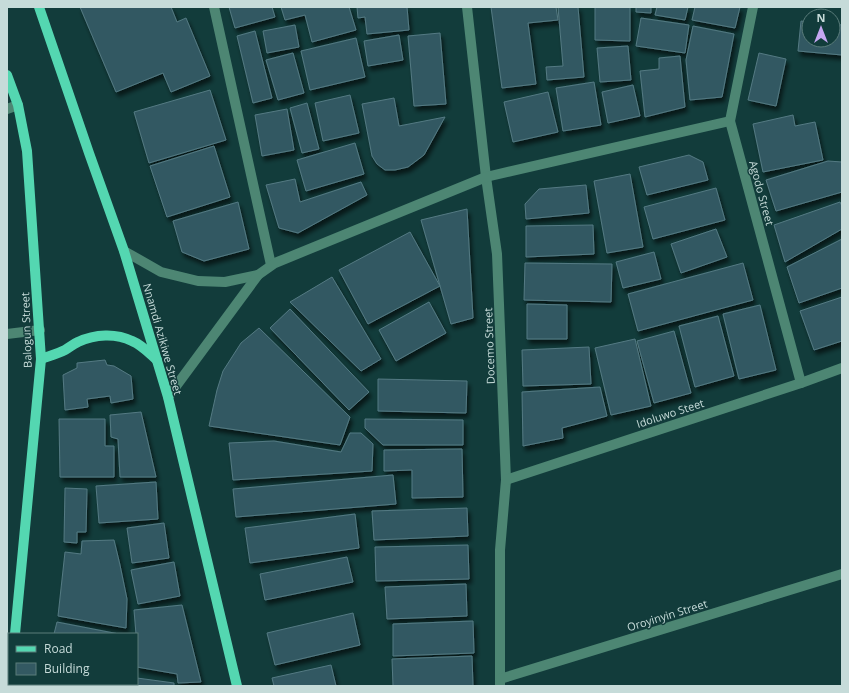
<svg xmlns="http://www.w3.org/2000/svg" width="849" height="693" font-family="'Open Sans',sans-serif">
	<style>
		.building { fill: #335962; stroke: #547a83; filter: url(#shadow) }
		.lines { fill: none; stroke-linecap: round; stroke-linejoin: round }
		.minor { stroke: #4d8673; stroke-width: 10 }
		.major { stroke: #54d7b1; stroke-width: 10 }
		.labels { text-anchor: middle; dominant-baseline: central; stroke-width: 3; stroke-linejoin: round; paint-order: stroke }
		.street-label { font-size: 11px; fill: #c6dbd9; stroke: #123c3b }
	</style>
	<defs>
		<filter id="shadow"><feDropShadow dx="2.5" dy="4.5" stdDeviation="2" flood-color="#0009"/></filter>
	</defs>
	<rect width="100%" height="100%" fill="#123c3b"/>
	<g class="building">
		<path d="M80,7H171L177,22L186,18L210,76L171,92L163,73L116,92Z"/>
		<path d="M229,7H272L275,17L235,28Z"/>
		<path d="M281,7H349L356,30L312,42L305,15L285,20Z"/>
		<path d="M357,7H407L409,30L367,34L365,17L358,18Z"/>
		<path d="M491,7H556L558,20L528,23L536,84L502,88Z"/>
		<path d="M558,7H578L584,77L547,80L546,67L563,66Z"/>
		<path d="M595,7H630V41L595,40Z"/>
		<path d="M636,7H651V13L636,12Z"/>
		<path d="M657,7H688L685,20L655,15Z"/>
		<path d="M695,7H740L735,28L692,20Z"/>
		<path d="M641,18L689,25L685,53L636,46Z"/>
		<path d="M801,21L809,22V40H833V24L842,25V55L798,51Z"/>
		<path d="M295,25L299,47L267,53L263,31Z"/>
		<path d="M693,26L734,34L722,97L690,100L686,60Z"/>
		<path d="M255,31L272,98L253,103L237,36Z"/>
		<path d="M440,33L446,104L414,106L408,36Z"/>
		<path d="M399,35L403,60L368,66L364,41Z"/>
		<path d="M356,38L365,77L310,90L301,51Z"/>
		<path d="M628,46L631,80L600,82L597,48Z"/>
		<path d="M293,53L304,93L278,100L266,60Z"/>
		<path d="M759,53L786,59L776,106L748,100Z"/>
		<path d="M680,56L685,107L645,117L640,71L659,69V58Z"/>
		<path d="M594,82L601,125L563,131L556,88Z"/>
		<path d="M633,85L640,116L608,123L602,92Z"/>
		<path d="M210,90L226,140L149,163L134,112Z"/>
		<path d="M548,92L558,132L513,142L504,102Z"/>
		<path d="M350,95L359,133L323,141L315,103Z"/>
		<path d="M394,98L399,126L445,117L424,155L408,167L395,170H385L377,164L372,156L362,104Z"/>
		<path d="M307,103L319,149L302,153L290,108Z"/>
		<path d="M287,109L294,150L262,156L255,115Z"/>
		<path d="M793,115L795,126L815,122L823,160L763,172L753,124Z"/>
		<path d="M355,143L364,174L306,191L297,160Z"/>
		<path d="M214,146L230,197L167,217L150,166Z"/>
		<path d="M689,155L703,162L708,180L647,195L639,167Z"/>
		<path d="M828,161L842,162V192L776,211L766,180Z"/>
		<path d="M630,174L643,247L607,253L594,181Z"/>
		<path d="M295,179L300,202L361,182L367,195L298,233L279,228L266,185Z"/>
		<path d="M586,185L589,213L526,219L525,204L539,189Z"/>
		<path d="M716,188L725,220L653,239L644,207Z"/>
		<path d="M238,202L249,249L204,261L182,252L173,221Z"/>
		<path d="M840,202L842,206V229L785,262L774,225Z"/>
		<path d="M467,209L473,318L451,324L421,220Z"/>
		<path d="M593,225L594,254L526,257V226Z"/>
		<path d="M716,229L727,257L681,273L671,244Z"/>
		<path d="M410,232L440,286L368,324L339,270Z"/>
		<path d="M842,239V288L799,303L787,267Z"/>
		<path d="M654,252L661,279L623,288L616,262Z"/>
		<path d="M525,263L612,264L611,302L524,300Z"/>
		<path d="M743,263L753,300L638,331L628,294Z"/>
		<path d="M332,277L381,359L361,371L290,302Z"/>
		<path d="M842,297V341L814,350L800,311Z"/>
		<path d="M429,302L446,333L396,361L379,330Z"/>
		<path d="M527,304L567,305V339H527Z"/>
		<path d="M760,305L776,370L739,379L723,314Z"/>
		<path d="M290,309L369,392L349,410L270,328Z"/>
		<path d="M718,316L734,376L695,387L679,326Z"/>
		<path d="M259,328L350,417L340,445L209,426L217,390L223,371L241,343Z"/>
		<path d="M674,331L691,393L654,403L637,341Z"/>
		<path d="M635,339L651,406L611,415L595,348Z"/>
		<path d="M589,347L591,384L523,386L522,350Z"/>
		<path d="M105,360L107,365L114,366L131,376L133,399L111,403L110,396L87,399L88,407L65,410L63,375L77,368V363Z"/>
		<path d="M378,379L467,381L466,413L378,411Z"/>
		<path d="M600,387L607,416L562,428L563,438L523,446L522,392Z"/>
		<path d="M141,412L156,477H120L118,439L111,437L110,415Z"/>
		<path d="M59,419H105V446H114V477H60Z"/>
		<path d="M365,419L463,420V445H383L365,428Z"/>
		<path d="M350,433H361L373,444L372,471L233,480L229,443L274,441L341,452Z"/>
		<path d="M462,449L463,497L412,498V470L384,471V450Z"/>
		<path d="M393,475L396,504L236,517L233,489Z"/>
		<path d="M156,482L158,519L99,523L96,486Z"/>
		<path d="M65,488L87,489L86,532H77V543L64,542Z"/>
		<path d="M467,508L468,536L374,540L372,511Z"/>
		<path d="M355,514L359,548L250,563L245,528Z"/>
		<path d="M164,523L169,558L132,563L127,528Z"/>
		<path d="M114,540L120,565L127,599L126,628L58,616L65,552L81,554L82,541Z"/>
		<path d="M468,545L469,579L376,581L375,547Z"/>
		<path d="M347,557L353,582L265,600L260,574Z"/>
		<path d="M174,562L180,596L138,604L131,570Z"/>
		<path d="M466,584L467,616L387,619L385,587Z"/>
		<path d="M182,605L201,682L178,683L177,674L137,667V634H136L134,610Z"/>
		<path d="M353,613L360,645L275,665L267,633Z"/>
		<path d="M473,621L474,653L393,656V624Z"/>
		<path d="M57,622L119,634H54Z"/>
		<path d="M472,656L473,686H393L392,659Z"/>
		<path d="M331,665L336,686H274L272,678Z"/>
		<path d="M137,678L174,683V686H125L126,684H137Z"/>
		<path d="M45,684H106L105,686H44Z"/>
	</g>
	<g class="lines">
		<g class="minor">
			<path d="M214,7L271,265"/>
			<path d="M467,7L486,177L497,254L506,480L500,550V686"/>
			<path d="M753,7L730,121L801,383"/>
			<path d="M7,109L18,105"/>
			<path d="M124,251L161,272L198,281L225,282L258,275"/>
			<path d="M7,334L40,330"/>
			<path d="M168,397L258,275L275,263L486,177L730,121"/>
			<path d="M506,480L801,383L842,368"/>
			<path d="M500,679L842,574"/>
		</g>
		<g class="major">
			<path d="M39,7L89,153L124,251L168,397L237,686"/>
			<path d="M7,75L18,105L27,151L41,359L15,634"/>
			<path d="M41,359C49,356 57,354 65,350C69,348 73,344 78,342C95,334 116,333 132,341C142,345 149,353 157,360"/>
			<path d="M10,686V684"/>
		</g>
	</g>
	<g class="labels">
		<g class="street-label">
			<text transform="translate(762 193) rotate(75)">Agodo Street</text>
			<text transform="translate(26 330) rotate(-92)">Balogun Street</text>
			<text transform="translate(163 339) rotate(74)">Nnamdi Azikiwe Street</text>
			<text transform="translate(489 346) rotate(-92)">Docemo Street</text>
			<text transform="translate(670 413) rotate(-18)">Idoluwo Steet</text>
			<text transform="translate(667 615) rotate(-17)">Oroyinyin Street</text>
		</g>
	</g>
	<rect width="849" height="693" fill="none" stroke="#c6dbd9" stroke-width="16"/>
	<rect x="8" y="633" width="130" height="52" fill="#123c3b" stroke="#5a7c7a"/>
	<rect x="16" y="646" width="20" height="6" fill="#54d7b1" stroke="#5a7c7a"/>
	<text x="44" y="653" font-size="12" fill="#c6dbd9">Road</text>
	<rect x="16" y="663" width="20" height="12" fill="#335962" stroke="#5a7c7a"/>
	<text x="44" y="673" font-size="12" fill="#c6dbd9">Building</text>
	<g transform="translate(821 28)"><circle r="19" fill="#123c3b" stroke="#5a7c7a"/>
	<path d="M0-3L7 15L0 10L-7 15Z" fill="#c5a7f1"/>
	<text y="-6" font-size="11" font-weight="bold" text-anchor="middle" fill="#c6dbd9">N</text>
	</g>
</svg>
